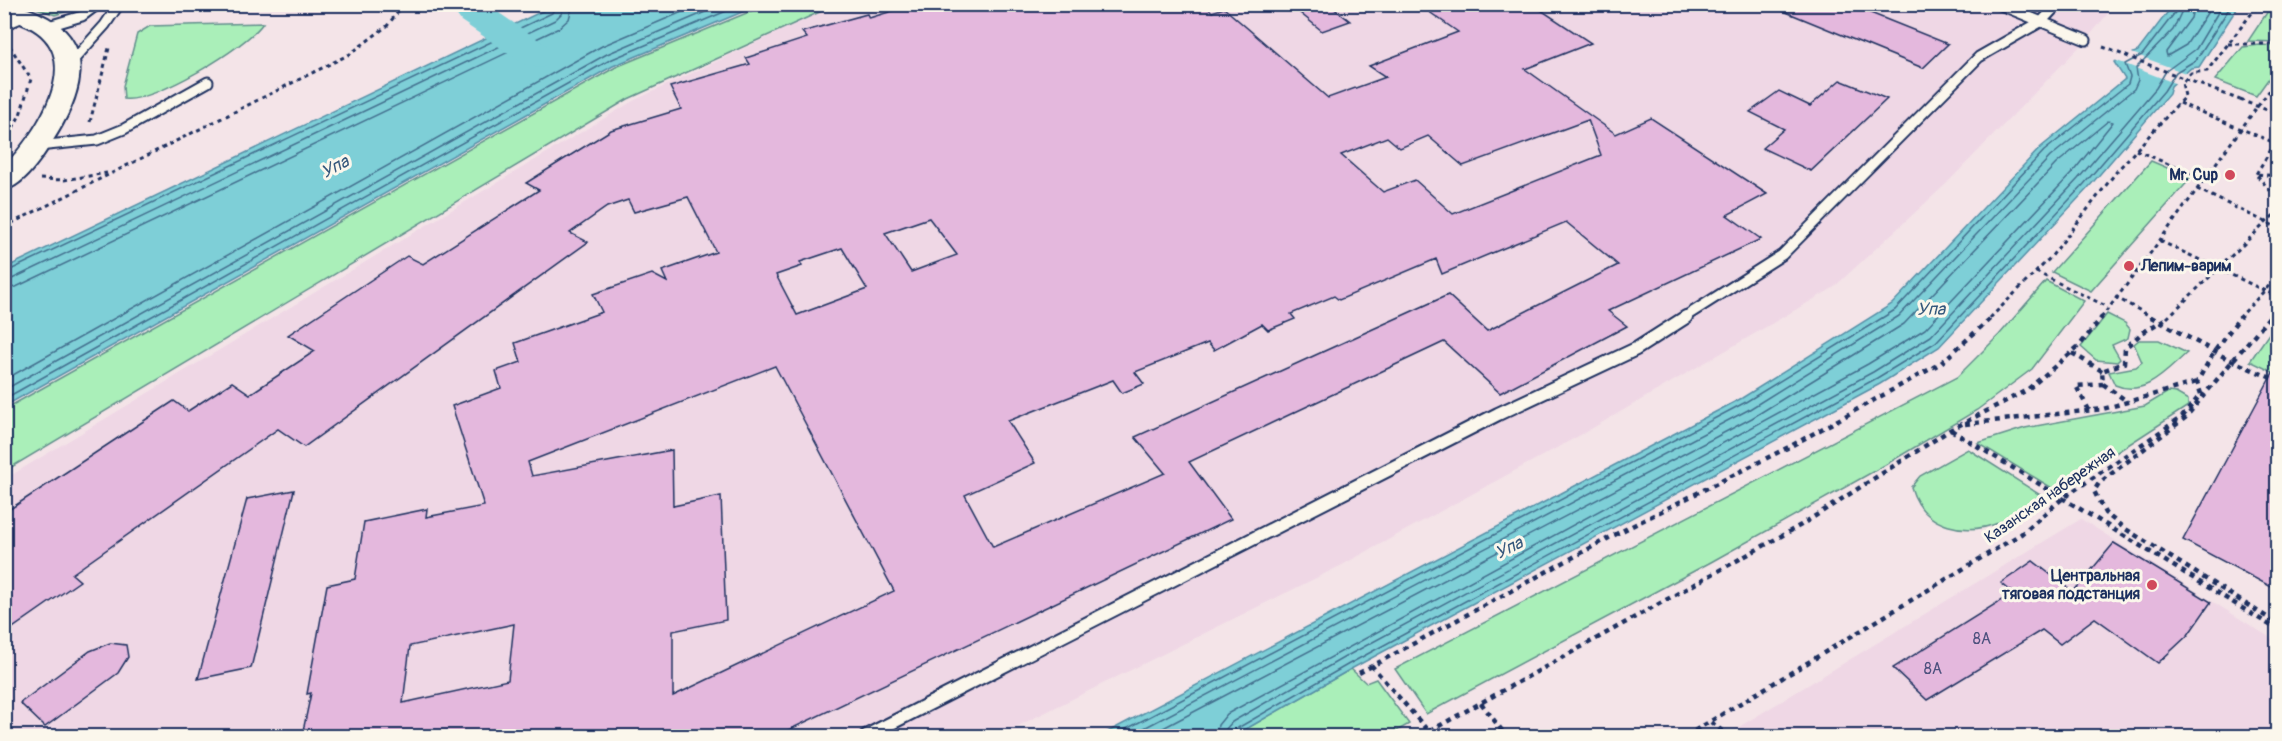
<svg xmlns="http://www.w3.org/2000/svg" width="2282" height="741" font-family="Pangolin,sans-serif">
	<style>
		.built { fill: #efd7e5 }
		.green { fill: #aaefb9; stroke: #628f8c; stroke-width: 1.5 }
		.water { fill: #7ecfd7; stroke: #568fa7; stroke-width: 1.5 }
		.pier { fill: #f4e4e8 }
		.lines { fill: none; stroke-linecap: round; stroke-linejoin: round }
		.shore { stroke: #436f8e; stroke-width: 1.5 }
		.river { fill: #7ecfd7; fill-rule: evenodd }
		.building { fill: #e4b8dd; stroke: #1b2f5e; stroke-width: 1.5; fill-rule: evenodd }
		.lane-far1-casing { stroke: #1b2f5e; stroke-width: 13 }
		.lane-casing { stroke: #1b2f5e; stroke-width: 16 }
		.secondary-casing { stroke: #1b2f5e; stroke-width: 4 }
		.path-far1 { stroke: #1b2f5e; stroke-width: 3; stroke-dasharray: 4 4; stroke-linecap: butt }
		.path { stroke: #1b2f5e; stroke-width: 4.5; stroke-dasharray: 5 5; stroke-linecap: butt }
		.lane-far1 { stroke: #fbf7ec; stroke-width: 9 }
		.lane { stroke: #fbf7ec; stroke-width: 12 }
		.secondary { fill: #fbf7ec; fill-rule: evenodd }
		.path-bridge { stroke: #1b2f5e; stroke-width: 3; stroke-dasharray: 4 4; stroke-linecap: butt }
		.poi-dot { fill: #d1495b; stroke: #fbf7ec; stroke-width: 2 }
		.labels { text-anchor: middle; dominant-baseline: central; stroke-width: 6; stroke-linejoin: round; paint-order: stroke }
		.poi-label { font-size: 16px; font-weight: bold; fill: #1b2f5e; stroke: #fbf7ec; text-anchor: end }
		.street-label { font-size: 16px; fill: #1b2f5e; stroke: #fbf7ec }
		.near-number-label { font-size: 16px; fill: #4d517e }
		.water-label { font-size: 18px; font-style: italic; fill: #34577c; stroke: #fbf7ec }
	</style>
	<rect width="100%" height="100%" fill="#f4e4e8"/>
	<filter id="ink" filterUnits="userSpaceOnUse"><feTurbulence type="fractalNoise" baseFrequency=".0167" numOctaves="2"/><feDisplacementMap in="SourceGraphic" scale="12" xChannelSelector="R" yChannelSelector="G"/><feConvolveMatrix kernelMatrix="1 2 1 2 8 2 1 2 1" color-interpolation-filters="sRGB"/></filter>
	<g filter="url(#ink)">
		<g class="built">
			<path d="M835,5H2115L2086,40L1946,184L1833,288L1584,433L1342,565L998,736H5V479L633,101Z"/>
			<path d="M2081,519L2277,642V736H1724Z"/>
		</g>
		<g class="green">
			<path d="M28,5H87L55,15Z"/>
			<path d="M766,5H835L628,99L5,471V409L616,67Z"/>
			<path d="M2272,5H2277V42L2248,41Z"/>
			<path d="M263,23C247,47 152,104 124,99L123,86L137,34L150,26Z"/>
			<path d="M2260,45L2277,46V67L2256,96L2215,80L2243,47Z"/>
			<path d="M2151,161L2191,178L2091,291L2052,272Z"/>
			<path d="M2046,281L2084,301L2032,369L1977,410L1885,465L1711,562L1426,714L1395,669L1957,377L1999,335Z"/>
			<path d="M2107,314L2125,323L2130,329L2128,338L2112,345L2120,359L2117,362L2096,360L2081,347Z"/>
			<path d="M2277,322V374L2250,361Z"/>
			<path d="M2139,340H2159L2187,353C2166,371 2145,398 2115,385L2109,372L2136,367L2142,362L2134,344Z"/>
			<path d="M2168,392L2176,393L2188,400V406L2057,491L1978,443L2025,428L2145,406Z"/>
			<path d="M1968,449L2045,498C2031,506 2018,515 2003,521C1967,537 1923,529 1911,487L1920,476Z"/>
			<path d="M1351,669L1366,683L1376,679L1409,724L1388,736H1234Z"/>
		</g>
		<g class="water">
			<path d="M555,5H759L613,66L5,406V268Z"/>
			<path d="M2173,5H2239L2199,67L2191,68L2171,86L2169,94L2088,188L1939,347L1880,384L1351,669L1234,736H1100L1742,398L1892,304L2041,147L2125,79L2114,62L2138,51Z"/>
		</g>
		<path class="pier" d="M2129,52L2188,74L2177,84L2112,59Z"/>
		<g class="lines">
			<g class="shore">
				<path d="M2194,4L2191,18L2166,52L2167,56L2186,45L2213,4"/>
				<path d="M4,273L552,13L556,4"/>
				<path d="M4,280L12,279L555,20L562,13L564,4"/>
				<path d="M4,289L16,287L559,28L569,19L573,4"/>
				<path d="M4,380L602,46L701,4"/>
				<path d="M4,390L607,54L724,4"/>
				<path d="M4,399L610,60L743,4"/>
				<path d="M1113,736L1744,403L1895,310L2044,151L2128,84L2130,77L2125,64L2142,55L2177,10L2178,4"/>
				<path d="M1129,736L1748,410L1899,316L2050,157L2134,89L2138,80L2136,68L2173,30L2185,4"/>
				<path d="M1148,736L1752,418L1904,324L2056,164L2108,121L2113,122L2072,173L1925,329L1868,364L1227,714L1218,725L1216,736"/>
				<path d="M1225,736L1226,729L1232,722L1345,657L1873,372L1931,336L2078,179L2156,88L2166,71L2196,49L2223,4"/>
				<path d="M1232,736L1236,729L1349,664L1877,378L1936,342L2084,184L2164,91L2176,72L2196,60L2232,4"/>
			</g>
			<path class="river" d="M449,4H486L552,49L558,57L552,65L539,68L526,65L461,21Z"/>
		</g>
		<g class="building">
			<path d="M943,4H1204L1212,12L1224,8L1328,98L1386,77L1369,66L1458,32L1418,4H1532L1591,43L1525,69L1616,134L1651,118L1767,194L1727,215L1761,239L1608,311L1627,326L1500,393L1444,342L1189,462L1231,519L776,736H302L311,693L307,694L327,585L355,579L364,522L427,509L426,517L484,506L452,406L501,388L496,371L521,362L515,343L602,312L593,294L652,274L667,282L662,271L716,252L688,197L634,212L628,200L607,207L570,233L588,242L304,447L278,429L72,574L80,581L4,634V513L174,401L188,411L232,382L250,394L315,351L288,335L407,256L423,264L539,190L526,183L611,130L681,109L670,87L750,64L746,58L807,38L802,32L867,14L869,18L912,5L918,12ZM1588,120L1601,155L1453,214L1415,180L1383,192L1341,155L1387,137L1400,148L1428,136L1463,166ZM929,218L957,255L911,272L885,233ZM1566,222L1618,265L1487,331L1448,295L1135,437L1165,473L993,547L965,495L1035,463L1008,421L1113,380L1122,393L1144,384L1135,372L1208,343L1214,350L1262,324L1268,330L1295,319L1291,314L1334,296L1339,300L1436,259L1442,274ZM842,248L867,289L797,315L776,275L802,266L800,262ZM775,366L894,591L673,696V631L726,620L721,496L673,506L672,450L532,476L528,462ZM514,624L508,680L403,703L410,646Z"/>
			<path d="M1289,4H1328L1350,21L1322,31Z"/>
			<path d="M1848,4L1948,44L1923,68L1769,5Z"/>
			<path d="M1840,80L1887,99L1811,171L1762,148L1784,129L1750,112L1779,91L1810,106Z"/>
			<path d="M2277,365V590L2183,540Z"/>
			<path d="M294,490L251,668L198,679L247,499Z"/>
			<path d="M2114,543L2211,602L2188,635L2158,663L2095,618L2060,644L2042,630L1927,700L1893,668L2013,593L2001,583L2033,561L2073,592Z"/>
			<path d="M110,643L126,645L128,657L118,673L45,727L20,703L90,651Z"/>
		</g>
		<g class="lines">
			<defs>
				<g id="lane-far1">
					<path d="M1998,4L2086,40"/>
					<path d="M4,25L25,16"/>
					<path d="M45,27L82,16L98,4"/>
					<path d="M68,66L105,25L119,4"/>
					<path d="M38,146L97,140L124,129L208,82"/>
					<path d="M1683,318L1782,255L1979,57L2042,21L2058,4"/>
				</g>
				<path id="lane" d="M866,736L1498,414L1636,349L1686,317"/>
				<path id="secondary" d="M4,4C19,4 35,11 48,18C106,51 72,114 44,154C34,168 21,186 4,190V166C31,140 77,74 45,39C35,27 18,22 4,17Z"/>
			</defs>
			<use href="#lane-far1" class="lane-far1-casing"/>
			<use href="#lane" class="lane-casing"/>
			<use href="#secondary" class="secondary-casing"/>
			<g class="path-far1">
				<path d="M2228,44H2278"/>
				<path d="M2240,100L2278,114"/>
				<path d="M2179,103L2275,143L2256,174"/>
				<path d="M90,122L109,48"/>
				<path d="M5,142L20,115L31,79L7,42"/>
				<path d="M2136,150L2203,179"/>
				<path d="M2278,176L2256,174L2278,200"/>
				<path d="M40,179L64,180L107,173"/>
				<path d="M2197,189L2278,228"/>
				<path d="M4,227L350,54L387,26L404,4"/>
				<path d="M2160,241L2278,297"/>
				<path d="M2036,272L2108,307"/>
				<path d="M2115,297L2154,318"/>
				<path d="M1990,318L2051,257L2117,171L2185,96L2182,83L2191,73L2207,71L2259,4"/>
				<path d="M2101,318C2162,240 2218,159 2278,79"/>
				<path d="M2167,318L2278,211"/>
				<path d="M2239,318L2278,276"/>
				<path d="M2268,318L2278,306"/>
			</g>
			<g class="path">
				<path d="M2151,317L2226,358L2278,381"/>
				<path d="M2269,317L2185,418L2099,483L2094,491L2105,513L2124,528L2278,624"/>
				<path d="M2072,353L2102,371"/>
				<path d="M2103,384L2128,402"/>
				<path d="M2089,410L2076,386L2103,384L2102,371L2124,363L2125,348L2142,333L2168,317"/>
				<path d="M1965,424L2103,409L2197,382"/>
				<path d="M1951,430L2278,630"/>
				<path d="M1371,665L1429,732"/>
				<path d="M1359,673L1620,532L1789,447L1941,363L1992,317"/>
				<path d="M1481,703L1506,736"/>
				<path d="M1711,722L1728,736"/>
				<path d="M1421,736L1801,525L1950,430L2027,390L2080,345L2102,317"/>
				<path d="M1686,736L2021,534L2063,498L2182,417L2201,394L2197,382L2214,352L2240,317"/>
			</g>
			<use href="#lane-far1" class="lane-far1"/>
			<use href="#lane" class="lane"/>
			<use href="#secondary" class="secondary"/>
			<path class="path-bridge" d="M2103,47L2240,100"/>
		</g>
	</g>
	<g class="poi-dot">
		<circle cx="2230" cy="175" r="6"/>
		<circle cx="2129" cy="266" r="6"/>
		<circle cx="2152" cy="585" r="6"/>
	</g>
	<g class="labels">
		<g class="poi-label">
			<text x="2218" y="175">Mr. Cup</text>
			<text x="2141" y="266" text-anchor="start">Лепим-варим</text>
			<text x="2140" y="576">Центральная<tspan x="2140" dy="18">тяговая подстанция</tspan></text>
		</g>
		<g class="street-label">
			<text transform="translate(2050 495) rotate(-35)">Казанская набережная</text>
		</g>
		<g class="near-number-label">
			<text x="1982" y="639">8А</text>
			<text x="1933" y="669">8А</text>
		</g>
		<g class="water-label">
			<text transform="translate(335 167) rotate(-28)">Упа</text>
			<text x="1931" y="309">Упа</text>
			<text transform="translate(1509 548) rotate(-26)">Упа</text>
		</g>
	</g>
	<rect width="2282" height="741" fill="none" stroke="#fbf7ec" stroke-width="24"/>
	<rect x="12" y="12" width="2258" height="717" fill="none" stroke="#1b2f5e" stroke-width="2" filter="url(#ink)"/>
</svg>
